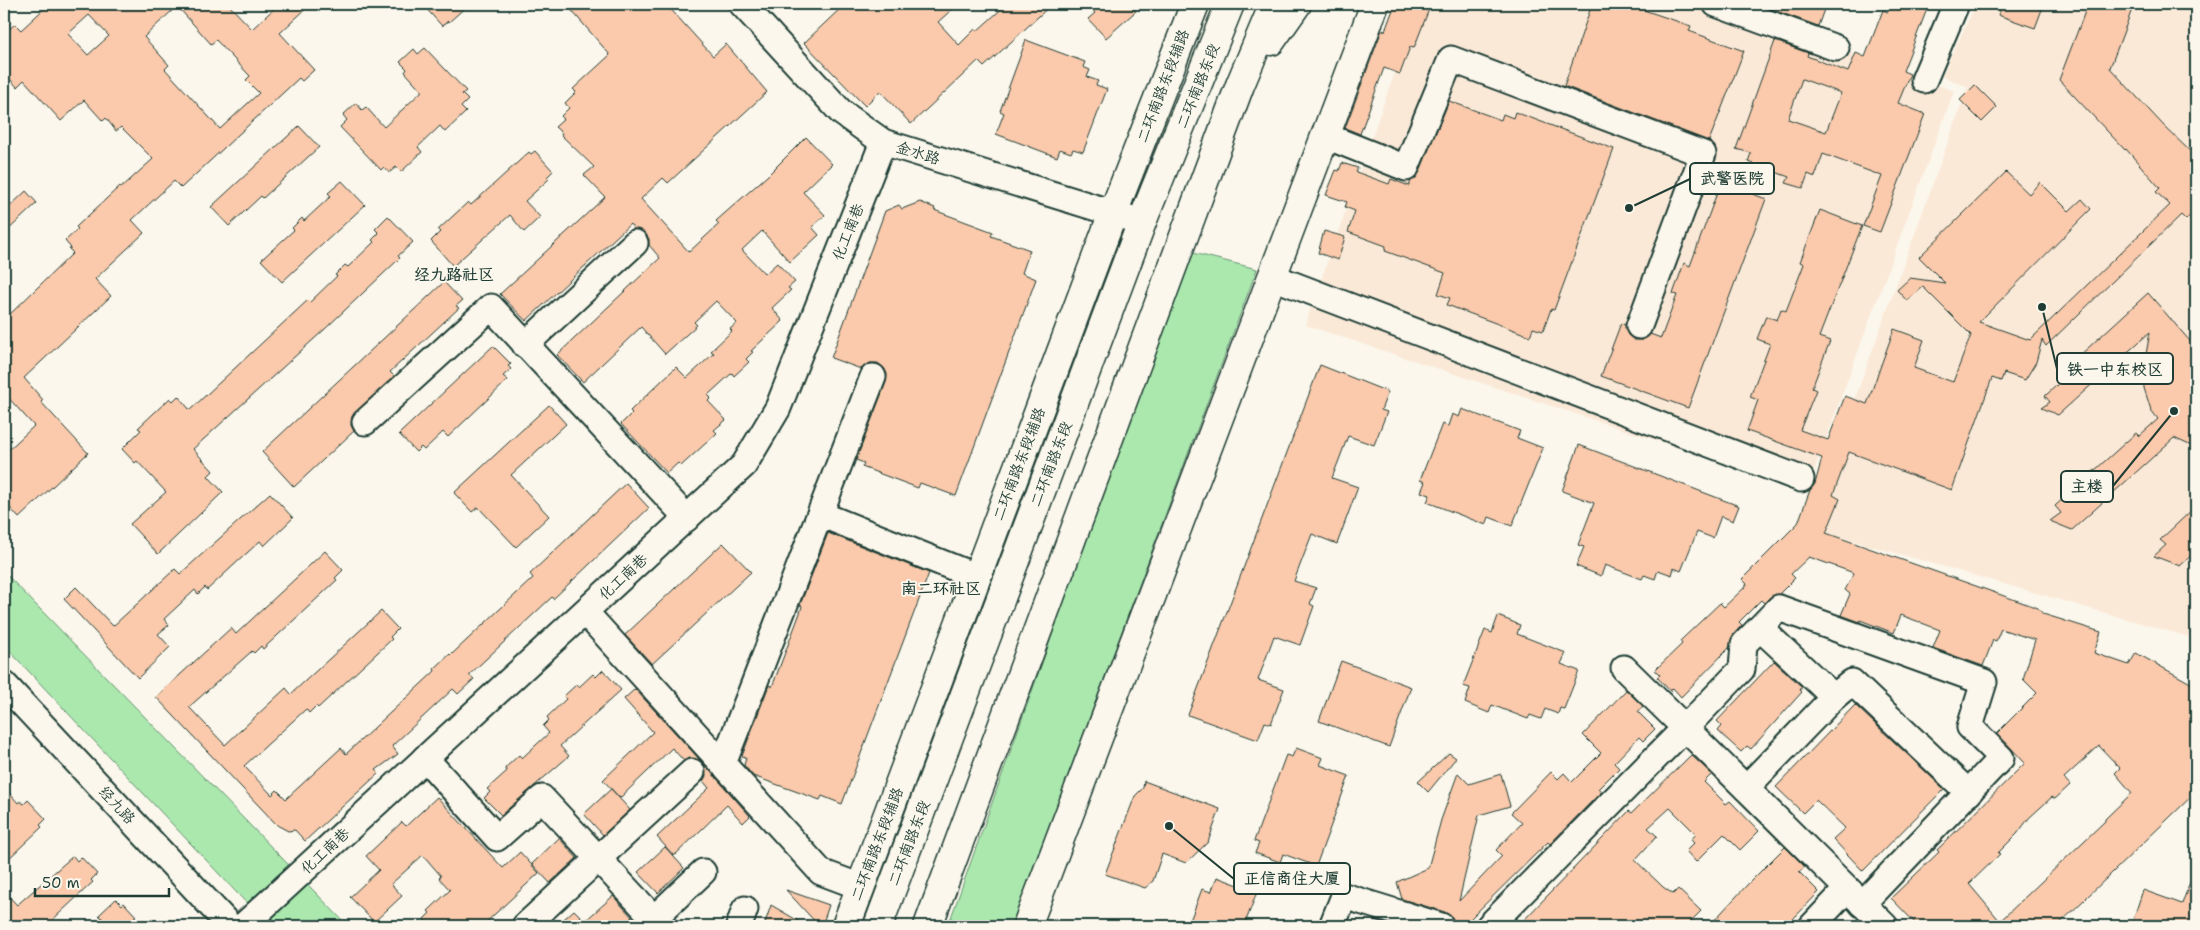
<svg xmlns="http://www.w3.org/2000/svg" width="2200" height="930" font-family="'Shantell Sans','LXGW WenKai TC',sans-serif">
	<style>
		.built { fill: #fbe9d8 }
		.green { fill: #abe8ae; stroke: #659271 }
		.building { fill: #fbc9ab; stroke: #1f3d34; fill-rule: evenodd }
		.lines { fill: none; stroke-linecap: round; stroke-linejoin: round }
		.minor-casing { stroke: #1f3d34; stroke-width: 29 }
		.major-casing { stroke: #1f3d34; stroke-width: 31 }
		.highway-casing { stroke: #1f3d34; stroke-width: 31 }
		.minor { stroke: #fbf7ec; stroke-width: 25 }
		.major { stroke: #fbf7ec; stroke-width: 28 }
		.highway { stroke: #fbf7ec; stroke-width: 28 }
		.labels { text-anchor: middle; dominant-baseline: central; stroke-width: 4; stroke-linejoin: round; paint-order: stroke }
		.street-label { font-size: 15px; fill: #1f3d34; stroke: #fbf7ec }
		.neighbourhood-label { font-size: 16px; font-weight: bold; fill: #1f3d34; stroke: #fbf7ec }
		.leader { fill: none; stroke: #1f3d34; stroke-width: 2 }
		.callout-dot { fill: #1f3d34; stroke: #fbf7ec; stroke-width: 2 }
		.callout { fill: #fbf7ec; stroke: #1f3d34; stroke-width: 2 }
		.callout-label { font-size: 16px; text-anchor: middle; font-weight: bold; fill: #1f3d34 }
	</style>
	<rect width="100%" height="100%" fill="#fbf7ec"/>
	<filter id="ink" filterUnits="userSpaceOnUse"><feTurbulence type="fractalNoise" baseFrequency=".02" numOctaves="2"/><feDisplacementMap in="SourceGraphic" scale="10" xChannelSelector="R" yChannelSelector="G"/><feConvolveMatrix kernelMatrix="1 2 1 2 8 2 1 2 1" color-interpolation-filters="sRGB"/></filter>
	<g filter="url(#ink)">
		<g class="built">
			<path d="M1419,4H1716L1954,91L1807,490L1305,325Z"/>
			<path d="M1976,4H2196V639L1808,528L1968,87L1942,76Z"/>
		</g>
		<g class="green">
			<path d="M1189,252L1257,269L1012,926H948Z"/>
			<path d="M4,572L348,926H268L4,645Z"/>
		</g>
		<g class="building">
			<path d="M49,4H228L252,29L279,4H311L280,33L314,70L302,81L299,78L181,188L174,181L132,220L144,233L95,279L111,296L24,378L43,400L41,402L88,453L19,518L4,501V454L34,426L4,393V320L73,253L69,249L71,248L65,241L78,229L76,227L120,186L121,188L153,159L121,127L116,131L106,118L103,121L84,100L61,121L24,80L17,87L4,72V34L15,24L21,30ZM177,6L211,44L216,40L250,76L246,80L259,93L220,129L165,69L169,65L144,37ZM89,15L109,36L88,55L68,34Z"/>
			<path d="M422,4H469L449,22L448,21L442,26Z"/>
			<path d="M566,4H666L713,56L726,44L767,92L668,183L663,178L641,199L689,252L719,224L716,221L767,176L806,137L832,164L803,192L825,215L812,227L819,235L790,262L762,231L742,250L765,274L777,263L795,282L788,288L791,290L772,308L783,321L751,351L753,352L746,359L749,362L734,376L732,373L708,395L711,398L708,401L726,420L714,430L717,433L681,466L678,463L667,473L621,424L632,413L630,411L676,367L687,378L714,353L711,351L732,331L730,329L737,323L716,301L694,322L697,325L665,354L641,327L583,382L557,355L660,258L649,245V239L645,233L634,229L630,224L526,321L500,294L605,197L584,175L594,167L561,135L562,133L555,127L564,119L561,116L569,108L565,103L576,92L573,89L610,55Z"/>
			<path d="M845,4H958L938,22L959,45L975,29L977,31L1007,4H1052L984,67L978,61L911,124L880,91L865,106L804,43Z"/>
			<path d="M1087,4H1129L1136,11L1106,38L1088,19L1095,13Z"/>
			<path d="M1395,4H1431L1414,48L1410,47L1400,74L1384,68L1360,134L1345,128L1382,30L1385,31Z"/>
			<path d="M1592,4H1626L1691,26L1689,31L1744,51L1709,141L1564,86Z"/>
			<path d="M1757,4H1826L1818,26Z"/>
			<path d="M1891,4H1929L1903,71L1910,74L1898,103L1925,114L1880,232L1863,226L1882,176L1823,154L1815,177L1808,174L1803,188L1786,183L1789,177L1748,162L1751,153L1736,149L1775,41L1808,53L1807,56L1848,72L1856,53L1865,57L1883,10L1888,12ZM1802,79L1841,93L1826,132L1788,119Z"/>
			<path d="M2003,4H2044L2035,28L1998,15Z"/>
			<path d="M2093,4H2134L2110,68L2164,126L2196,157V209L2186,220L2181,215L2046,346L2042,340L2036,362L2025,380L2004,373L2001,381L1992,378L1952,490L1849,452L1833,495L1840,499L1826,533L2038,608L2043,614L2101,632L2094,653L2129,665L2136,653L2196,686V792L2057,926H1918L1891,898L1939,852L1937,850L2025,763L1997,733L2037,693L2023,679L2035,640L2001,629L1996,641L1993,640L1983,666L1933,648L1940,630L1901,615L1894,633L1860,620V622L1841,615L1850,594L1845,590L1854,573L1809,557L1791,574L1795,578L1779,594L1769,598L1764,603L1761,600L1739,622L1742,625L1733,635L1729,648L1681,697L1673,688L1670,691L1657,677L1660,675L1655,670L1682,644L1680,641L1720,603L1724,607L1744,588L1747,584L1742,579L1798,523L1810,490L1815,484L1822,458L1747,431L1758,400L1750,397L1770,344L1757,339L1766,316L1777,320L1781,309L1786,311L1804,264L1800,262L1820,210L1862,226L1819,337L1830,341L1812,388L1816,390L1800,430L1828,440L1845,396L1867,404L1894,329L1924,340L1914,368L1953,382L1971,335L1923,287L1907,301L1897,290L1910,278L1945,283L1919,257L2006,172L2029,194L2040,182L2069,211L2082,199L2091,209L1979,322L2030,340L2170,205L2156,192L2160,188L2126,149L2125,150L2059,80L2086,9L2091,8ZM2099,746L2120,768L2115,773L2132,793L2105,819V821L2000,921L1969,884L2000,854L1998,853L2017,834L2029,818L2052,797L2055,799L2070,785L2064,778Z"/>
			<path d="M1026,40L1085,62L1083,67L1090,70L1087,77L1098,81L1096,85L1107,89L1083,152L1073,149L1071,153L1060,149L1057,157L996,134L1004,113L1000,111Z"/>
			<path d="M425,48L466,91L462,94L468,100L461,107L466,112L445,132L440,126L418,147L422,152L401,172L396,167L389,173L384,167L381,170L340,127L347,120L343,115L356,103L362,110L366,107L384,127L422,91L405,72L407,69L400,62L414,49L418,54Z"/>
			<path d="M1975,85L1997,107L1982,122L1960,100Z"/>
			<path d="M1449,101L1501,120L1503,114L1513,118L1515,112L1614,149L1554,310L1551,309L1543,331L1533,328L1530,336L1447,305L1450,298L1438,294L1445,273L1385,251L1386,246L1348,232L1355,211L1345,207L1347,202L1326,195L1336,170L1339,171L1342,163L1358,168L1356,172L1389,184L1391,179L1409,186L1411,181L1419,173Z"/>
			<path d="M299,126L319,147L263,198L261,196L229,226L211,207Z"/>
			<path d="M535,151L553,171L547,177L549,179L525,201L540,217L524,232L510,215L453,266L431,241L440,232L438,230L468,202L471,205L529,152L531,154Z"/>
			<path d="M342,181L365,205L282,282L261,260L294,230L292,228L302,218L304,221L331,196L328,193Z"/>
			<path d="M1721,182L1766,199L1688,408L1601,376L1621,323L1625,325L1628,335L1634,340H1642L1650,334L1661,338L1677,295L1673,294L1684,263L1690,266Z"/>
			<path d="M26,191L37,203L4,234V212Z"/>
			<path d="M920,202L935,208L934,210L993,232L991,236L1030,250L1022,273L1036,279L956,496L920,483L918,488L862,467L864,463L856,460L886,382L887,374L884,368L878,363H870L861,369L831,358L885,211L899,205L902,209Z"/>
			<path d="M388,216L413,242L398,256L400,258L325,329L193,449L213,471L208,476L223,492L158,554L130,524L166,492L137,461L135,463L122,449L141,430L138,428L170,398L173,401L178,396L190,410L308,300L310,302L337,276L335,275L345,265L348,267L374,242L372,240L379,233L375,229Z"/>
			<path d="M1324,231L1345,237L1338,260L1318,253Z"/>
			<path d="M444,282L462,301L456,306L459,308L390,372L394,376L352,417L351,425L354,431L294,487L262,452Z"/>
			<path d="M2148,293L2196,348V448L2174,438L2072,530L2050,521L2061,513L2055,506L2136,433L2139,436L2158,419L2151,410L2144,388L2143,371L2150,332L2058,415L2041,408L2050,402L2045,396L2069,374L2065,369Z"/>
			<path d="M493,346L511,364L508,366L511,369L503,376L508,380L448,437L443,432L424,450L421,447L416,452L399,434Z"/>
			<path d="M1320,365L1388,392L1381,410L1387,412L1374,445L1348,436L1339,460L1332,478L1358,487L1337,544L1312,534L1294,581L1316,588L1310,604L1314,606L1300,645L1274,636L1258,680L1284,689L1271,724L1265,722L1258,740L1188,715Z"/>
			<path d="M549,405L566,424L511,475L549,516L516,547L478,507L472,512L454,493Z"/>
			<path d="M1462,409L1520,431L1517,438L1543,448L1512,526L1489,517L1486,525L1427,502L1430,495L1421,492L1425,482L1420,480L1442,424L1448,426L1452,414L1459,417Z"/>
			<path d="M1579,445L1739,506L1733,521L1721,516L1713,538L1697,532L1681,571L1674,568L1672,575L1658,570L1655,579L1644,575L1642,579L1605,565L1601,576L1576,566L1584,547L1578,545L1594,503L1562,491Z"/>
			<path d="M626,483L649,508L553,599L552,597L469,675L474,679L458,694L453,689L392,746L398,754L376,770L379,773L305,841L295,830L288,831L277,825L156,697L231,628L236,634L325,551L343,570L335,578L337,580L263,649L261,646L254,653L252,651L189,707L225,745L286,688L291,694L381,611L398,629L390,637L392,639L318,708L316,706L309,713L306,709L244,766L272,795L277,790L286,799L341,748L346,754L435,671L434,669L450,654L451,655L533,578L530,574Z"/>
			<path d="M270,493L293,518L264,546L260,541L207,590L205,587L198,594L195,590L164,619L169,625L158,634L170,647L138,678L64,599L76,587L113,626L175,569L180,574Z"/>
			<path d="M2196,506V551L2180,566L2154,556L2166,545L2160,540Z"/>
			<path d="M828,533L929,573L842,804L822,796L820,800L753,776L744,765L746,758L742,756L769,685L772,687L800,613L802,606L800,605Z"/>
			<path d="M723,543L751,572L652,664L625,635Z"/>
			<path d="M1498,616L1520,625L1517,634L1566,653L1561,664L1579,671L1564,709L1560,708L1558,714L1545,709L1541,719L1530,715L1528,719L1492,705L1489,713L1465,703L1470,688L1463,686L1485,630L1492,633Z"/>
			<path d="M1341,661L1411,687L1389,747L1319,721Z"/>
			<path d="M1774,661L1802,687L1800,690L1802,692L1751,749L1747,746L1741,752L1718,731L1722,726L1717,721Z"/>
			<path d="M603,670L621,690L560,746L569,756L501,815L484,798L490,792L487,789L507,771L505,768L519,755L522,758L549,733L543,726L549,720L547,717L566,699L564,696L577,684L579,687L593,674L596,677Z"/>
			<path d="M635,689L701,761L689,758L684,761L672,748L620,798L603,780L653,732L624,699Z"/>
			<path d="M1626,690L1643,706L1638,712L1655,729L1643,741L1639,737L1614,763L1619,768L1598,789L1601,792L1550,844L1548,842L1463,926H1455L1452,917L1445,912L1402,899L1397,882L1428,868L1441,820L1458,773L1469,784L1501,774L1510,806L1479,815L1459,901L1502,856L1496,850L1522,823L1511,813L1551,772L1558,779L1564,773L1572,782L1601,753L1583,735Z"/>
			<path d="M1855,705L1944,789L1863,871L1833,839L1845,828L1816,800L1803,813L1776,787Z"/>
			<path d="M1296,748L1323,758L1320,765L1349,776L1316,866L1283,854L1280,862L1255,853L1259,843L1254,841L1286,755L1292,757Z"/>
			<path d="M1449,753L1456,758L1428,792L1418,782Z"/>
			<path d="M1691,755L1712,774L1704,782L1726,804L1730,801L1759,831L1740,850L1724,834L1696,862L1686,851L1694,843L1691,840L1696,834L1670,808L1648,828L1657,836L1635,860L1663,887L1673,894L1678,889L1701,911L1686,926H1531L1524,920L1629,811L1632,813Z"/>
			<path d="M704,764L750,816L743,823L727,805L674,856L657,837L709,788L703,781L706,776Z"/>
			<path d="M1144,781L1220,809L1208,842L1186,863L1162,854L1153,881L1145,888L1105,874L1135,796L1143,788Z"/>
			<path d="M4,787L18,803L20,801L24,804L28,800L46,819L40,825L42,827L4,863Z"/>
			<path d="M611,789L630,810L603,835L584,814Z"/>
			<path d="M437,797L503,868L520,852L539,873L482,926H430L424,919L430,913L428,911L450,890L439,878L441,876L423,855L391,884L402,896L374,922L350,897L379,870L366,856L402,822L406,826Z"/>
			<path d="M559,838L577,858L550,883L532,864Z"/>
			<path d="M665,847L684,868L658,893L638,872Z"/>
			<path d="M1785,847L1805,867L1799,872L1819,892L1796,916L1785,926H1709L1747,885Z"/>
			<path d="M73,856L77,861L81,857L97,874L91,880L93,882L46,926H4V891L17,905Z"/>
			<path d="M2194,871H2196V926H2131L2143,890L2182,904Z"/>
			<path d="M1217,877L1257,892L1244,926H1188L1202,889L1211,892Z"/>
			<path d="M786,890L829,905L822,926H819Z"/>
			<path d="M613,896L632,917L622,926H556L574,910L585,921Z"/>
			<path d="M116,899L122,905L124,903L136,916L134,917L142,926H109L99,915Z"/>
			<path d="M771,905L807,926H764Z"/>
		</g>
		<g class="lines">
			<defs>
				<g id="minor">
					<path d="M742,4L841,112L883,142L1142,222"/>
					<path d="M1716,4L1836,48"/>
					<path d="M1924,80L1956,4"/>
					<path d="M1326,136L1406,168L1451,59L1703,154L1639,326"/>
					<path d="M1273,277L1801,479"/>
					<path d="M525,345L635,243"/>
					<path d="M365,422L491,307L687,518"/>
					<path d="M820,514L977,577"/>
					<path d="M585,612L821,872L861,887"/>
					<path d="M1760,628L1834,697"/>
					<path d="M1624,668L1685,728L1742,669L1744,644L1779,608L1984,682L1970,727L2001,758L1862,904"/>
					<path d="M4,684L230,926"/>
					<path d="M425,758L497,838L542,798L661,926"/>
					<path d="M723,764L873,377"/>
					<path d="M1746,788L1834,697L1852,682L1969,793"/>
					<path d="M243,926L744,465L778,408L883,142"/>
					<path d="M525,926L692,772"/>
					<path d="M646,926L703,872"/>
					<path d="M739,926L745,909"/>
					<path d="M1332,926L1344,896L1441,926"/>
					<path d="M1489,926L1685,728L1885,926"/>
					<path d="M1812,926L1847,889"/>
				</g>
				<g id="major">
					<path d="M846,926L1113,213L1195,4"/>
					<path d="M1027,926L1375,4"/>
				</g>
				<g id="highway">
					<path d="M1271,41L1297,4"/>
					<path d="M878,926L1142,222L1230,4"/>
					<path d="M928,926L1240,85L1274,4"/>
				</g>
			</defs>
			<use href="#minor" class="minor-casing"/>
			<use href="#major" class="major-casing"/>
			<use href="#highway" class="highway-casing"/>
			<use href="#minor" class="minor"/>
			<use href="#major" class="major"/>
			<use href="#highway" class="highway"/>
		</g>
	</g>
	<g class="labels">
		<g class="street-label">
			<text transform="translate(1163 86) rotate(-69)">二环南路东段辅路</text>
			<text transform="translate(1198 86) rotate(-68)">二环南路东段</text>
			<text transform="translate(918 153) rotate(17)">金水路</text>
			<text transform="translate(848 232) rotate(-68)">化工南巷</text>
			<text transform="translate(1019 464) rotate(-69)">二环南路东段辅路</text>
			<text transform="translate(1051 464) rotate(-69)">二环南路东段</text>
			<text transform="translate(623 577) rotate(-43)">化工南巷</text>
			<text transform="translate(117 805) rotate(47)">经九路</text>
			<text transform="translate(909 843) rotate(-69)">二环南路东段</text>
			<text transform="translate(877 844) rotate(-69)">二环南路东段辅路</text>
			<text transform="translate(325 851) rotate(-43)">化工南巷</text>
		</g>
		<g class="neighbourhood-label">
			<text x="454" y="274">经九路社区</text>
			<text x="941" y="588">南二环社区</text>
		</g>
	</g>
	<path class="leader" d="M1629 208L1690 179M2042 307L2057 369M2174 411L2113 486M1169 826L1234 879"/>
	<g class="callout-dot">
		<circle cx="1629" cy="208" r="5"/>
		<circle cx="2042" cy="307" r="5"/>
		<circle cx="2174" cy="411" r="5"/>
		<circle cx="1169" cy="826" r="5"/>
	</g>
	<g class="callout">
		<rect x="1690" y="163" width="84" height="31" rx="5"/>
		<rect x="2057" y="353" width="116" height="31" rx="5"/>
		<rect x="2061" y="471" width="52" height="31" rx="5"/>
		<rect x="1234" y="863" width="116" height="31" rx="5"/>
	</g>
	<g class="callout-label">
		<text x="1732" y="184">武警医院</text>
		<text x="2115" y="375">铁一中东校区</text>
		<text x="2087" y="492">主楼</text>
		<text x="1292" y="884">正信商住大厦</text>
	</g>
	<rect width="2200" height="930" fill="none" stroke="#fbf7ec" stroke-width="20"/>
	<rect x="10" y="10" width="2180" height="910" fill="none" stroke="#1f3d34" stroke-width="2" filter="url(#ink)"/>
	<path d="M35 888v8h134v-8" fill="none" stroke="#1f3d34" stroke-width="2.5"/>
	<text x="42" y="888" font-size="15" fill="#1f3d34" stroke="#fbf7ec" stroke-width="4" paint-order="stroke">50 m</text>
</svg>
